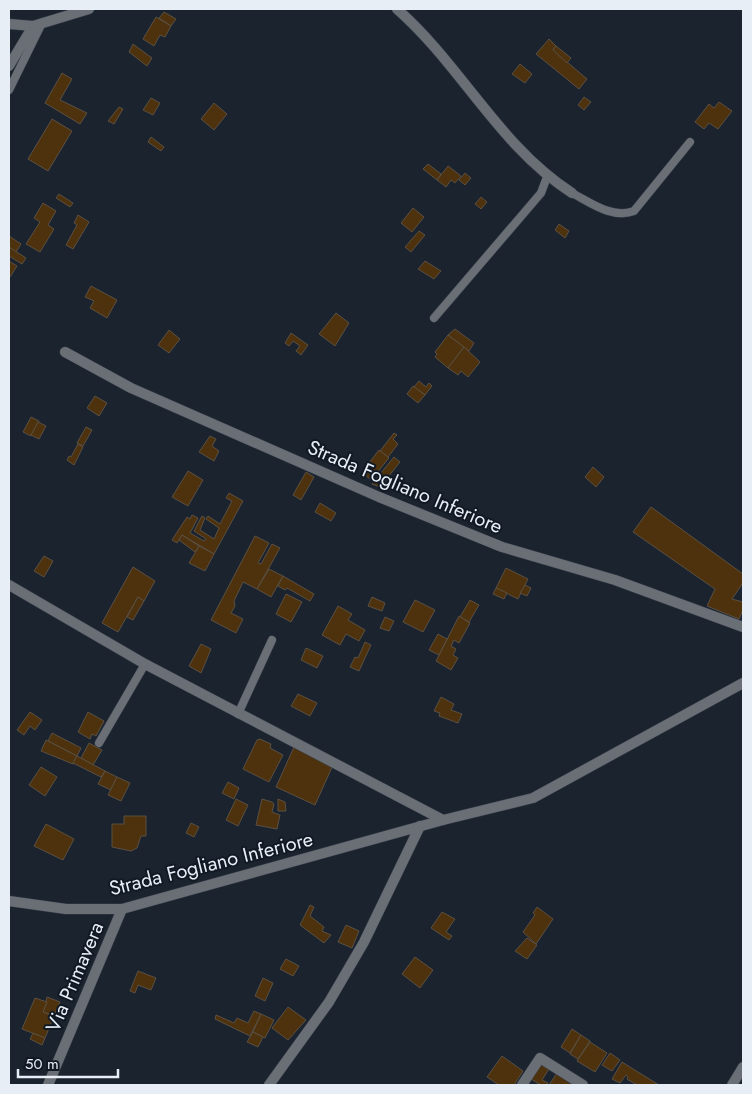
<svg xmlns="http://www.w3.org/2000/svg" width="752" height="1094" font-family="Jost,sans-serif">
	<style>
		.building { fill: #4d320d; stroke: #5b5043 }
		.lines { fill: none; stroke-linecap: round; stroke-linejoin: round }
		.lane-casing { stroke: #373f4a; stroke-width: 9 }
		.street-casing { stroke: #373f4a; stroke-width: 11 }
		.lane { stroke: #6a6e75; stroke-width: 8 }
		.street { stroke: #6a6e75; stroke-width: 10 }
		.labels { text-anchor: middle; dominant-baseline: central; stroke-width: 4; stroke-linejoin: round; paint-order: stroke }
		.street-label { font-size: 20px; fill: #e8eef6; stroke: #111a24 }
	</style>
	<rect width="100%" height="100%" fill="#1a232e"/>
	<g class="building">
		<path d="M164,12L176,19L171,26L159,18Z"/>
		<path d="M156,17L171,26L165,37L160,35L154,46L143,39Z"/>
		<path d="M549,39L556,46L553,50L587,79L579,89L536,54Z"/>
		<path d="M133,44L152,58L147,66L129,52Z"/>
		<path d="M556,46L571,58L567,63L553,50Z"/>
		<path d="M520,64L532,74L525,83L512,74Z"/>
		<path d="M62,73L72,79L60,100L87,113L80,124L45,103Z"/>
		<path d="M584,97L591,102L584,110L578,105Z"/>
		<path d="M151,98L160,103L153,115L143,110Z"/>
		<path d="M719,102L732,111L718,129L709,123L704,129L695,122L709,104L714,108Z"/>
		<path d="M214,103L227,114L214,130L201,119Z"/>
		<path d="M119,107L123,109L114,124L108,121Z"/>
		<path d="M52,119L72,131L48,171L28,159Z"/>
		<path d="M151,137L164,147L161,151L148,142Z"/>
		<path d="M428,164L441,174L437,180L423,169Z"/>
		<path d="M448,166L461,176L455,183L451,180L446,187L437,180Z"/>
		<path d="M465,173L471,178L465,185L459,180Z"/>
		<path d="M59,194L73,203L70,207L56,198Z"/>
		<path d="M481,197L487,202L481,209L475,204Z"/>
		<path d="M43,203L56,211L48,225L54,229L40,252L26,244L40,222L34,218Z"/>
		<path d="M413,208L424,217L412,232L401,223Z"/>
		<path d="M78,215L89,222L73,249L66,245L77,225L74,223Z"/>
		<path d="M559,224L569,231L565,238L555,230Z"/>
		<path d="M419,231L425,235L411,252L405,247Z"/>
		<path d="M9,236L21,244L16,252L9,247Z"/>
		<path d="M9,247L26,258L22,264L9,256Z"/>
		<path d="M9,261L17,266L10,277H9Z"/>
		<path d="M425,261L441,271L434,279L418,269Z"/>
		<path d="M91,286L117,300L107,318L90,308L94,301L85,297Z"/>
		<path d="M336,313L349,323L335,346L319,334Z"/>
		<path d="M455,329L474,343L469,351L448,335Z"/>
		<path d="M169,330L180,339L169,353L158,345Z"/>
		<path d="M291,333L308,345L301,355L296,351L300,346L293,341L289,346L285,343Z"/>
		<path d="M448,335L464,347L448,368L435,357L437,354L435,352Z"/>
		<path d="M464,347L480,362L468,377L461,371L458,375L448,368Z"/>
		<path d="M419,381L426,387L429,383L432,386L425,395L414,387Z"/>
		<path d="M413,386L425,395L418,403L407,394Z"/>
		<path d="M95,396L107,403L99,416L87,408Z"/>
		<path d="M31,417L39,421L31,436L23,432Z"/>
		<path d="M38,422L46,426L39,439L31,435Z"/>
		<path d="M86,427L92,430L83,446L77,443Z"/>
		<path d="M394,433L397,435L393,439L398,444L388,457L380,451Z"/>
		<path d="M210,436L216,439L212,446L219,451L214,461L199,452Z"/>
		<path d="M78,444L83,447L74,465L67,460L69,456L71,457Z"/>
		<path d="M379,450L389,458L371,480L362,472Z"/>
		<path d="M394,457L400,462L380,487L372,484Z"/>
		<path d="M593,467L604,477L596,487L585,477Z"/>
		<path d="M188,471L203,480L188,506L172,497Z"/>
		<path d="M306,472L314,477L301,500L293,495Z"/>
		<path d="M229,493L243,501L214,554L182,535L177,543L172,540L187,517L190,519L192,515L198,518L190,533L204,541L206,539L194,531L202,516L205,518L200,530L214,539L219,528L206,519L208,516L220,524L232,501L226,498Z"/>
		<path d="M320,503L336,513L331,521L315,512Z"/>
		<path d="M651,507L743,574V583L732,599L743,602V610L739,619L707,606L715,589L633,532Z"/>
		<path d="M182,535L199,546L195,552L179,540Z"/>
		<path d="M255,536L269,543L258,563L261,564L272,544L280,548L257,589L243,582L234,601L235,606L231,613L243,619L236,633L211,620Z"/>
		<path d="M199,546L214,554L205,571L189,563Z"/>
		<path d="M44,556L53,561L44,577L34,571Z"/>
		<path d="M133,567L155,581L144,601L138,597L118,632L102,623Z"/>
		<path d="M506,568L528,579L518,599L496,588Z"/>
		<path d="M269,569L283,576L271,597L257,589Z"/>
		<path d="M283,576L314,594L310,601L287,588L285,590L278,586Z"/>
		<path d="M525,585L531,588L527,596L520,593Z"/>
		<path d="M496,588L507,593L504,599L493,594Z"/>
		<path d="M286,594L302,602L291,622L276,614Z"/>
		<path d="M138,597L144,601L133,620L127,617Z"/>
		<path d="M372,597L385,603L382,611L368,606Z"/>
		<path d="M415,600L435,610L423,632L403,622Z"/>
		<path d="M470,600L479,605L469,622L460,617Z"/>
		<path d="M338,606L352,614L348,620L365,630L359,641L346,634L340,645L322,635Z"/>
		<path d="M459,616L470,623L459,643L454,640L451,646L456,649L453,655L458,658L451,670L436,661Z"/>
		<path d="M385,617L394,621L389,631L380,628Z"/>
		<path d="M438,634L447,639L439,655L429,650Z"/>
		<path d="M365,642L371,645L359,671L350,667L355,657L358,658Z"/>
		<path d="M201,644L211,649L201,673L189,666Z"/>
		<path d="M306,648L323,656L317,668L301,660Z"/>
		<path d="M298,694L317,703L310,716L291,706Z"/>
		<path d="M441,697L454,704L451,710L462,714L458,723L439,716L440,713L434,711Z"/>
		<path d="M30,712L42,720L35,730L30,726L24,735L17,730Z"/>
		<path d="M88,712L104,721L96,736L92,734L90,739L78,732Z"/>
		<path d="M52,733L81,748L77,756L48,741Z"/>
		<path d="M260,739L271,744L270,748L283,755L269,782L243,769L257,740Z"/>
		<path d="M46,740L77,756L73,764L41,751Z"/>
		<path d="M89,743L102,750L93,765L81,758Z"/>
		<path d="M294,747L333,765L315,805L276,787Z"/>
		<path d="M77,756L105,771L101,777L73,763Z"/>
		<path d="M41,767L57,777L45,796L29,785Z"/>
		<path d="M105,771L117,777L111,790L98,784Z"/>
		<path d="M117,777L130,783L121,801L108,795Z"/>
		<path d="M228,782L239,788L234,799L222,793Z"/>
		<path d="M236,799L248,805L238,826L226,820Z"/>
		<path d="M262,799L272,802L274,804L272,812L280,815L277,829L256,825Z"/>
		<path d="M278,799L285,802L286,811H278Z"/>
		<path d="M124,816H146V836H141L137,848L131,851L112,847V824H124Z"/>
		<path d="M191,823L199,827L194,837L186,833Z"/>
		<path d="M46,824L74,839L63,860L34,846Z"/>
		<path d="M310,905L314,907L310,916L324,927L322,931L331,935L324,943L300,925Z"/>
		<path d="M537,907L553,919L536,944L523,932L535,915L533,913Z"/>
		<path d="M442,912L455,919L446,932L452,936L449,940L431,928Z"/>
		<path d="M346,925L359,931L352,948L338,942Z"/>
		<path d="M527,938L537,945L527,959L515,951Z"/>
		<path d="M415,957L433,970L420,988L402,974Z"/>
		<path d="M286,959L299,966L293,976L280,969Z"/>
		<path d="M138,971L156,978L151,990L138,985L135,993L130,991Z"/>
		<path d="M263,978L273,983L265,1001L255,996Z"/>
		<path d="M47,997L60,1002L54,1016L43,1012Z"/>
		<path d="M35,998L47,1002L43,1012L54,1016L45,1038L22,1029Z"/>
		<path d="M288,1007L306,1020L288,1040L272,1028Z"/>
		<path d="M254,1011L261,1014L250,1036L215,1019L216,1015L234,1023L237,1018L248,1023Z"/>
		<path d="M261,1014L274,1020L265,1038L253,1032Z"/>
		<path d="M572,1029L581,1035L570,1053L561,1047Z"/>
		<path d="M253,1032L263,1037L258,1047L247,1042Z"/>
		<path d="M33,1033L45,1038L42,1045L30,1039Z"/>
		<path d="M581,1035L590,1041L578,1059L570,1054Z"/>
		<path d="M590,1042L607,1053L595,1072L577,1061Z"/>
		<path d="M610,1053L620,1060L612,1071L602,1065Z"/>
		<path d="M502,1056L523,1071L514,1085H499L487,1077Z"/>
		<path d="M622,1062L633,1069L659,1085H637L627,1079L628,1077L626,1075L620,1083L612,1079Z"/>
		<path d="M541,1064L549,1069L542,1080L548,1083L546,1085H541L531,1079Z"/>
		<path d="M557,1073L575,1085H549Z"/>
	</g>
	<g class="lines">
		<defs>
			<g id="lane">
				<path d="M9,90L42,23"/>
				<path d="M572,193C591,203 612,219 634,211L690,142"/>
				<path d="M434,318L541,193L547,177"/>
				<path d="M238,714L272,640"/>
				<path d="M99,743L145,664"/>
			</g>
			<g id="street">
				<path d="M397,9C461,65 499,146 572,193"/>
				<path d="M9,24L33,26L9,66"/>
				<path d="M33,26L89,9"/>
				<path d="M65,352L131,388L379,497L502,547L615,580L743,627"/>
				<path d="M9,585L145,664L443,820"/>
				<path d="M9,901L66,909H122L443,820L533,798L743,683"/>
				<path d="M48,1085L122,909"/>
				<path d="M269,1085L329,1002L364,942L420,826"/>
				<path d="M522,1085L540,1058L583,1085"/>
				<path d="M732,1085L743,1067"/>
			</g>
		</defs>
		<use href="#lane" class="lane-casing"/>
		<use href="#street" class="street-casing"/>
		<use href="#lane" class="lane"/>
		<use href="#street" class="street"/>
	</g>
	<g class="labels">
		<g class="street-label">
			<text transform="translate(405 487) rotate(23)">Strada Fogliano Inferiore</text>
			<text transform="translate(211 864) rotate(-14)">Strada Fogliano Inferiore</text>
			<text transform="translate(75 977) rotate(-67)">Via Primavera</text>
		</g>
	</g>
	<rect width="752" height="1094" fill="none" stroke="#e8eef6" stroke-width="20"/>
	<path d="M18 1069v8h100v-8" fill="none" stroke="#e8eef6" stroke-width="2.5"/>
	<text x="25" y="1069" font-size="15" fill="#e8eef6" stroke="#111a24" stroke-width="4" paint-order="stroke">50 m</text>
</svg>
